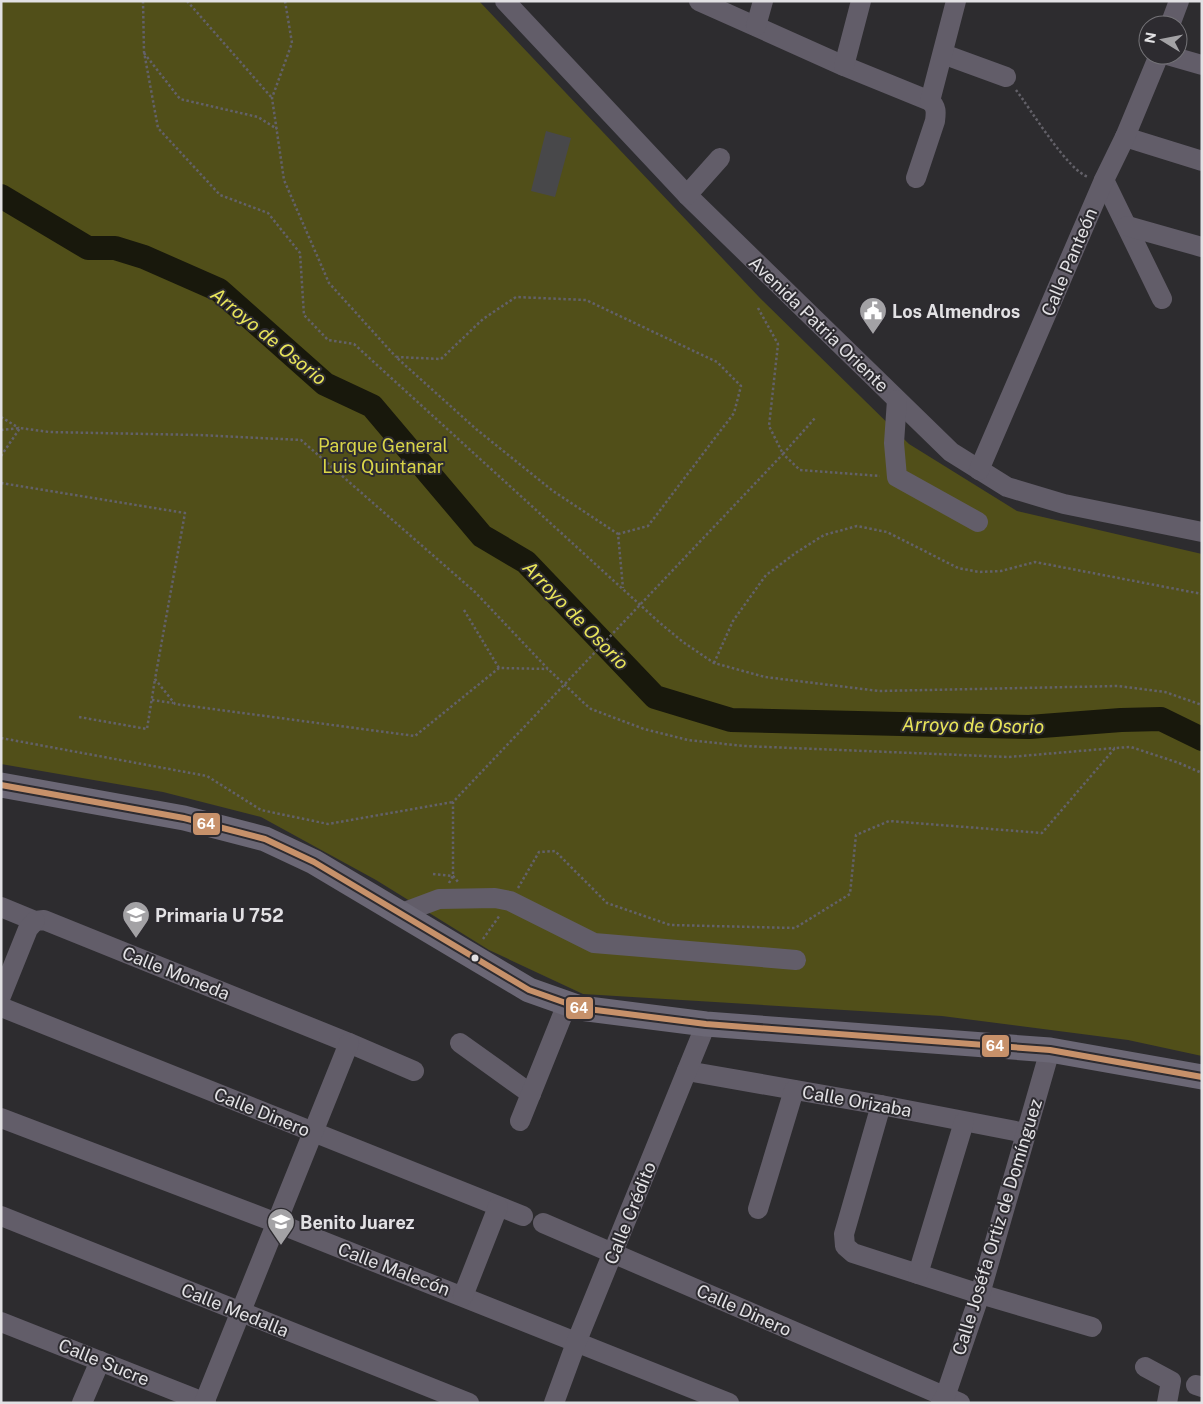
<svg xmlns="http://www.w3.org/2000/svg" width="1203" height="1404" font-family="'Public Sans',sans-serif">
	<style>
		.green { fill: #514f19 }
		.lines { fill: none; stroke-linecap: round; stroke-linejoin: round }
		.river { stroke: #18180c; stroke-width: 24 }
		.building { fill: #48484a }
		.path { stroke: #636169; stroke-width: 2.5; stroke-dasharray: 2.5 2.5; stroke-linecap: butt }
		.minor { stroke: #625d69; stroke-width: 20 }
		.major { stroke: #6b6775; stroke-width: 25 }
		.bus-1-casing { stroke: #2d2b30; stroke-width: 10 }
		.bus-1 { stroke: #c7916a; stroke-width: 6 }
		.bus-dot { fill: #e2e1e4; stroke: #2d2b30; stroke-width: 2 }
		.labels { text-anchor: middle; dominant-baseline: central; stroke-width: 4; stroke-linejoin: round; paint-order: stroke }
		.street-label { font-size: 18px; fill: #e2e1e4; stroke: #2d2b30 }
		.poi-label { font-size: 18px; font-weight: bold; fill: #e2e1e4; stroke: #2d2b30; text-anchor: start }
		.park-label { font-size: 18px; fill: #d9d548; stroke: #2d2b30 }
		.water-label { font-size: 19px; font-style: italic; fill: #e8e45a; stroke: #2d2b30 }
		.line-badge { stroke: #2d2b30; stroke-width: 2 }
		.badge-label { font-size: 14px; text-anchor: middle; font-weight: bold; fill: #fff }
	</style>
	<rect width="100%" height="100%" fill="#2d2c2f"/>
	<path class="green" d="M1,1H479L759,297L909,444L1017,511L1202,554V1056L1128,1040L942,1016L583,994L489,950L376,880L261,817L163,792L1,764Z"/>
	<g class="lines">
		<path class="river" d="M1,196L88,248H115L144,257L219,290L325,384L372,406L482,536L526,562L655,697L731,720L1029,727L1121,720L1161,719L1202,739"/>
	</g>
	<path class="building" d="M546,131L571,138L555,197L531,191Z"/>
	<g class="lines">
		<g class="path">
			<path d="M143,1L144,52L158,128L220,195L268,213L300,253L304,315L328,340L354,344L660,623L683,642L714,663L765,677L879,691L1118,686L1165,692L1202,705"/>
			<path d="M187,1L272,98"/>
			<path d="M285,1L292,43L272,98L284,180L329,283L396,357"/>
			<path d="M144,53L180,99L258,117L277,129"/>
			<path d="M1016,90C1030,108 1069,173 1089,177"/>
			<path d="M758,308L778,344L769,426L783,454L815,418"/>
			<path d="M1,417L19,428"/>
			<path d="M1,430L20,428L49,432L199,435L301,440L475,592L548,669L585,704L591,709L644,729L688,740L744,746L1009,757L1115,748"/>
			<path d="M1,456L20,428"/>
			<path d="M1,483L185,513L155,679L175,704L415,736L499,668L548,669"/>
			<path d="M618,534L648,526L734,413L741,386L717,362L586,300L516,297L483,319L441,359L396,357L476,429L553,491L618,534L623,588"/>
			<path d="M464,610L499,668"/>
			<path d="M714,663L733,621L766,575L797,552L824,535L857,526L887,532L958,568L979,572L1001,571L1035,562L1202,594"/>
			<path d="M152,700L173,703"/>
			<path d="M79,717L147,729L155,679"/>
			<path d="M1,738L207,776L261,810L328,824L453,802"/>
			<path d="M433,874L453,876L459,883"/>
			<path d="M449,883L453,876V802L783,454L800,470L880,476"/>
			<path d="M518,888L539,852L555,851L607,903L670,925L795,928L850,894L856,835L889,821L1042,833L1115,748L1131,747L1179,763L1202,773"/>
			<path d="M483,939L500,915"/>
		</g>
		<g class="minor">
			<path d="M505,1L687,195L951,452L1007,487L1064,504L1202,532"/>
			<path d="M699,1L844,66L930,101"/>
			<path d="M1170,25L1179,1"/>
			<path d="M756,26L763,1"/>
			<path d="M943,54L1006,77"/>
			<path d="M1167,55L1202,65"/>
			<path d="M844,66L861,1"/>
			<path d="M1125,137L1202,161"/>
			<path d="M916,178L935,121C936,113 937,107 930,101L956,1"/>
			<path d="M1104,180L1162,299"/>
			<path d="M687,195L720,158"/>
			<path d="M1127,226L1202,247"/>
			<path d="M897,400L894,443L897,477L978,522"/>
			<path d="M979,470L1104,180L1125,137L1159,55"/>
			<path d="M1,907L35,921L44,920L349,1043L414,1071"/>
			<path d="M399,914L439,899L495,898L510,901L594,943L796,960"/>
			<path d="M1,996L28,929L35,921"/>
			<path d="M1,1007L523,1216"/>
			<path d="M460,1043L531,1094"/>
			<path d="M687,1071L881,1105L1026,1133"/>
			<path d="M881,1105L844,1234L845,1246L853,1253L980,1294L1092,1327"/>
			<path d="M1,1118L277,1223L729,1403"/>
			<path d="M520,1121L567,1004"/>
			<path d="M758,1209L794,1090"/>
			<path d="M1,1216L469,1403"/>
			<path d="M543,1223L960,1403"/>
			<path d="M918,1274L964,1122"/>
			<path d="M463,1296L498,1207"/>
			<path d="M1,1322L206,1403"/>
			<path d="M1145,1367L1171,1381L1167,1403"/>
			<path d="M1196,1385L1202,1387"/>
			<path d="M82,1403L100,1361"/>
			<path d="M204,1403L349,1043"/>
			<path d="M554,1403L576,1343L706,1024"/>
			<path d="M941,1403L945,1397L980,1294L1050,1050"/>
		</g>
		<path class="major" d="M1,785L184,818L265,839L314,862L529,990L580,1008L706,1024L1050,1050L1202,1077"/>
		<defs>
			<path id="bus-1" d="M1,785L184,818L265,839L314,862L529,990L580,1008L706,1024L1050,1050L1202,1077"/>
		</defs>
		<use href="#bus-1" class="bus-1-casing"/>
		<use href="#bus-1" class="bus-1"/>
	</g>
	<defs>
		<symbol id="civic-pin" viewBox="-11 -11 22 30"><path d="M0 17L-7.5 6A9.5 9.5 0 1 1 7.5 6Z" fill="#a3a2a5" stroke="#2d2b30"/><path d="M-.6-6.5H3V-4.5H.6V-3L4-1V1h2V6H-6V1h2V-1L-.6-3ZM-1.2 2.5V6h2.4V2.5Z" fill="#fff"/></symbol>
		<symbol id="school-pin" viewBox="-11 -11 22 30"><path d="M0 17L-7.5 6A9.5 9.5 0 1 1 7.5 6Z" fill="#a3a2a5" stroke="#2d2b30"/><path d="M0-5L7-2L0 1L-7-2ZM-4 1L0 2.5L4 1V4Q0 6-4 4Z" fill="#fff"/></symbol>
	</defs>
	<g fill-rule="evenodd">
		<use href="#civic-pin" x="857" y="295" width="32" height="43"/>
		<use href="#school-pin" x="120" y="899" width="32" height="43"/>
		<use href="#school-pin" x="265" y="1206" width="32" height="43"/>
	</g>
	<circle class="bus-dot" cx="475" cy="958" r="4.5"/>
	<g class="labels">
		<g class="street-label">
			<text transform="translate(1069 262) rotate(-67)">Calle Panteón</text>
			<text transform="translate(819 324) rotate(44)">Avenida Patria Oriente</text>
			<text transform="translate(176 973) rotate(22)">Calle Moneda</text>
			<text transform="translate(857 1101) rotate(10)">Calle Orizaba</text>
			<text transform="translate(262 1112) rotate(22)">Calle Dinero</text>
			<text transform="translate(630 1213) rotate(-68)">Calle Crédito</text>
			<text transform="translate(997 1227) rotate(-73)">Calle Joséfa Ortiz de Domínguez</text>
			<text transform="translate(394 1269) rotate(21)">Calle Malecón</text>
			<text transform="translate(235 1310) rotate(22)">Calle Medalla</text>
			<text transform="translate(744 1310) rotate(24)">Calle Dinero</text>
			<text transform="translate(104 1362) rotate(22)">Calle Sucre</text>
		</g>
		<g class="poi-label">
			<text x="892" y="311">Los Almendros</text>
			<text x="155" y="915">Primaria U 752</text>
			<text x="300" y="1222">Benito Juarez</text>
		</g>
		<g class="park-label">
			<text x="383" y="445">Parque General<tspan x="383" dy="21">Luis Quintanar</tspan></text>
		</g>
		<g class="water-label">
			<text transform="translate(269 336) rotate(39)">Arroyo de Osorio</text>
			<text transform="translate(576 615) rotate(46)">Arroyo de Osorio</text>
			<text transform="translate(973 725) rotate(1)">Arroyo de Osorio</text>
		</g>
	</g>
	<g class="line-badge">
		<rect x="192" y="812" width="29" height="24" rx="5" fill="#c7916a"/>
		<rect x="565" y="996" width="29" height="24" rx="5" fill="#c7916a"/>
		<rect x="981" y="1034" width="29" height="24" rx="5" fill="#c7916a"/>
	</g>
	<g class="badge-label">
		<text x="206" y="829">64</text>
		<text x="579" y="1013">64</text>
		<text x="995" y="1051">64</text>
	</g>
	<rect width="1203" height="1404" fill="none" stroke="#e2e1e4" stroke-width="5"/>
	<g transform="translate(1163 40) rotate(280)"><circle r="24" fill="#2d2b30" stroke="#757478"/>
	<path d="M0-4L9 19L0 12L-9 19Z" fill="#a3a2a5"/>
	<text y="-8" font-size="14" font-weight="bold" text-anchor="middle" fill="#e2e1e4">N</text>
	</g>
</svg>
